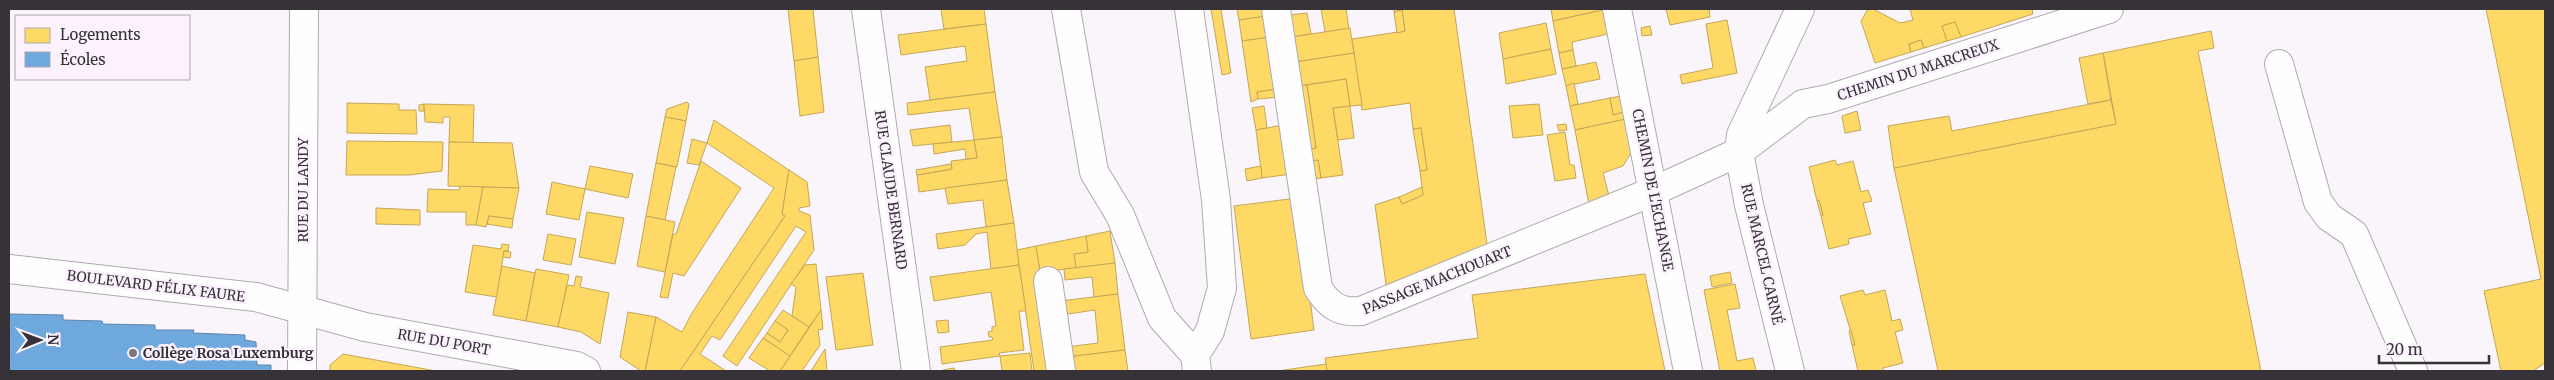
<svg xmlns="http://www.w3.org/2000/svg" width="2554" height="380" font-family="Merriweather,serif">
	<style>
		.homes { fill: #ffd966; stroke: #c3a758 }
		.schools { fill: #6fa8dc; stroke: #5e85aa }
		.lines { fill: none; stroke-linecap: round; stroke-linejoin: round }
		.minor-casing { stroke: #afaab0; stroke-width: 30 }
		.major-casing { stroke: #afaab0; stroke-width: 30 }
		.minor { stroke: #fefefe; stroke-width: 28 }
		.major { stroke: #fefefe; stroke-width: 28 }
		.poi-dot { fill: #7b767c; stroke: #fcf2fe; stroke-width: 2 }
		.labels { text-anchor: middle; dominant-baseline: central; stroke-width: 5; stroke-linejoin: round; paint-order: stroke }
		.street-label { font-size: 14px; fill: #363237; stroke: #fcf2fe }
		.poi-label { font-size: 14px; font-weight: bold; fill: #363237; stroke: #fcf2fe; text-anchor: start }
	</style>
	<rect width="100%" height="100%" fill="#faf5fb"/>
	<g class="homes">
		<path d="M788,9H813L818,57L794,61Z"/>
		<path d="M941,9H984L986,24L944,29Z"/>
		<path d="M1211,9H1221L1231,73L1222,75Z"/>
		<path d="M1237,9H1266L1267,16L1239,20Z"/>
		<path d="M1321,9H1346L1349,29L1325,32Z"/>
		<path d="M1394,9H1454L1488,251L1387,291L1375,205L1399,197L1402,204L1423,195L1420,171L1427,170L1421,128L1413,129L1410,103L1362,110L1352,39L1405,31L1402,10L1394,12Z"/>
		<path d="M1551,9H1597L1598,11L1553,21Z"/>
		<path d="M1666,9H1709L1710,17L1670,25Z"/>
		<path d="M1868,9H1873L1900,23L1913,20L1910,9H2032L2033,14L1961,37L1955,22L1942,26L1947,41L1924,48L1921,40L1909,44L1911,52L1875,63L1861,21Z"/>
		<path d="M2486,9H2545V363L2533,371H2501L2484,291L2541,279Z"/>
		<path d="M1402,10L1405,31L1397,33L1394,12Z"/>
		<path d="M1603,10L1608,34L1572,42L1573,50L1559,53L1553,21Z"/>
		<path d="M1307,13L1311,34L1292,37L1289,15Z"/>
		<path d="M1267,16L1270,37L1242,41L1239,20Z"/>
		<path d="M1727,20L1737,73L1682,84L1680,75L1713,68L1706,24Z"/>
		<path d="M1955,22L1961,37L1947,41L1942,26Z"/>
		<path d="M1546,23L1551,49L1503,59L1499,33Z"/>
		<path d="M986,24L995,92L930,100L925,67L967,61L965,46L901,55L898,35Z"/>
		<path d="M1650,26L1652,35L1642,36L1641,28Z"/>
		<path d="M1350,28L1354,53L1295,62L1292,37Z"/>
		<path d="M2211,31L2214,48L2198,51L2261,371H1938L1894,168L2116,124L2103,53Z"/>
		<path d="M1270,37L1277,89L1257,92L1258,99L1251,102L1242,41Z"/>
		<path d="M1921,40L1924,48L1911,52L1909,44Z"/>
		<path d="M1551,49L1556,74L1506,84L1503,59Z"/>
		<path d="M1573,50L1576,66L1562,69L1559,53Z"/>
		<path d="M1354,53L1362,105L1350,106L1346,79L1299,86L1295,62Z"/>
		<path d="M2103,53L2111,100L2088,104L2079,58Z"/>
		<path d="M818,57L824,112L800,116L794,61Z"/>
		<path d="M1596,62L1600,79L1566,86L1562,69Z"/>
		<path d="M1346,79L1350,106L1333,108L1343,175L1321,178L1318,160L1310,161L1308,149L1316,148L1307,85Z"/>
		<path d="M1574,83L1578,104L1570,106L1566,86Z"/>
		<path d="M1307,85L1316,148L1308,149L1299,86Z"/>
		<path d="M1277,89L1279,97L1258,99L1257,92Z"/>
		<path d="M995,92L1002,137L974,140L969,108L908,115L907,103Z"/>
		<path d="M1621,96L1624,112L1613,115L1610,98Z"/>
		<path d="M1610,98L1613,115L1624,112L1626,119L1575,130L1570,106Z"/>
		<path d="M2111,100L2116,124L1894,168L1888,126L1949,116L1952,131Z"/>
		<path d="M687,102L689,104L686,121L665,117L667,109Z"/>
		<path d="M347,103L399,104V110H416L417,134L347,133Z"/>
		<path d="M424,104V111H419V105Z"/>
		<path d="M424,104L474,105L473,143L449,142L450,117H443V123L425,122Z"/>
		<path d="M1539,104L1543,135L1513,138L1509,106Z"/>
		<path d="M1264,106L1267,128L1256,130L1252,108Z"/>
		<path d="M1350,106L1354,138L1338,140L1333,108Z"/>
		<path d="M1857,111L1861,130L1845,133L1842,116Z"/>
		<path d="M665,117L686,121L677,167L656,163Z"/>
		<path d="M1626,119L1632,151L1623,166L1603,173L1609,196L1589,205L1575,130Z"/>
		<path d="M714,120L789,170L782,214L785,216L680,371H645L656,317L682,332L692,313L774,188L707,143Z"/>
		<path d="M1566,124L1567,130L1559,131L1557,125Z"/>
		<path d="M950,125L952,142L913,146L910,130Z"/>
		<path d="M1283,125L1291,174L1262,178L1256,130Z"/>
		<path d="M1421,128L1427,170L1420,171L1413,129Z"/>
		<path d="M1565,132L1570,165H1574L1576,178L1555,181L1547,135Z"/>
		<path d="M1002,137L1007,180L919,192L917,175L952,169L951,161L977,158L974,140Z"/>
		<path d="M692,139L707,143L699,165L687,163Z"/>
		<path d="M974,140L977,158L966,159L965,149L934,154L933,144Z"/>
		<path d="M347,141L443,142L442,171L409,175H346Z"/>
		<path d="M449,142L512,143L519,188L448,186Z"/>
		<path d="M1318,160L1321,178L1313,179L1310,161Z"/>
		<path d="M1835,160L1837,165L1853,161L1861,192L1868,190L1872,201L1863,203L1871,234L1848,239L1849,244L1829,249L1821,216L1823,215L1819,200L1817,201L1809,167Z"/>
		<path d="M701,161L741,188L684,276L673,273L668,298L660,297L673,234H676Z"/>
		<path d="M656,163L676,167L665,220L646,216Z"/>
		<path d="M951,164L952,169L917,175L916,170Z"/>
		<path d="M590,166L633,174L628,198L585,189Z"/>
		<path d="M1261,166L1262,178L1247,181L1245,169Z"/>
		<path d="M789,170L807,182L810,206L799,208V211L810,215L814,250L737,366L723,356L806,232L796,226L720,340L712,336L700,354L726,371H680L785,216L782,214Z"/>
		<path d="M1007,180L1014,223L986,227L983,200L948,204L945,188Z"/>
		<path d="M552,182L585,189L579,220L546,214Z"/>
		<path d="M460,186L483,187L476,225H466V212H427L428,189L459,190Z"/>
		<path d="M483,187L519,188L513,219L489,216L486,227L476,225Z"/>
		<path d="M1422,187L1423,195L1402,204L1399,197Z"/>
		<path d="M1297,198L1314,330L1251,339L1234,206Z"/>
		<path d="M1819,200L1823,215L1821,216L1817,201Z"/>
		<path d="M376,208L420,210V225L376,224Z"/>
		<path d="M587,212L624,218L615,264L579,257Z"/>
		<path d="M489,216L513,219L512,228L487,224Z"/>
		<path d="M646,216L675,222L665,272L637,266Z"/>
		<path d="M1014,223L1019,265L991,269L987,232L976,234L965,245L938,249L936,234Z"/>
		<path d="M1110,231L1115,263L1076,268L1074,254L1088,252L1086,236Z"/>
		<path d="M548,234L576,239L571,265L543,260Z"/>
		<path d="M1086,236L1088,252L1074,254L1076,268L1040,272L1036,246Z"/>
		<path d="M502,244L509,245L508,251H504L497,297L465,292L473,245L501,249Z"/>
		<path d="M1036,246L1040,272L1054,371H1034L1017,250Z"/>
		<path d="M504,251L511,252L510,258L503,257Z"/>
		<path d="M1115,263L1118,294L1094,297L1092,277L1065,280L1064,269Z"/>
		<path d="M816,264L821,310L809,327L792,316L796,287L791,284L805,265Z"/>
		<path d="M1019,265L1026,311H1019L1024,350L999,353L1000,356L942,364L940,347L993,340L992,337H989L988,332L992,331V327L996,326L991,292L934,301L930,277Z"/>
		<path d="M502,266L535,273L526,321L493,315Z"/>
		<path d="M536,269L569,275L558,327L526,321Z"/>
		<path d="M1730,272L1732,283L1712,287L1710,276Z"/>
		<path d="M863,273L873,345L836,350L826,277Z"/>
		<path d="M1645,274L1665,371H1327L1325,358L1478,338L1472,295Z"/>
		<path d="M576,276L582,277L580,287L609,293L600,344L581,332L558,327L567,285L574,286Z"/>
		<path d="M1735,284L1740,308L1727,310L1737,361L1753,358L1756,371H1720L1704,290Z"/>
		<path d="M1863,290L1865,295L1885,290L1892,321L1900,319L1903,330L1895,332L1903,363L1883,368V371H1858L1852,345H1855L1840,296Z"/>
		<path d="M1118,294L1125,350L1067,357L1066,347L1098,343L1095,310L1061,315L1060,301Z"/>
		<path d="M783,310L809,327L790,356L763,338L767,333L780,342L788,330L775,321Z"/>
		<path d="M821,310L823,329L818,330L820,345L802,371H780Z"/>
		<path d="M628,312L656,317L645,371H641L620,357Z"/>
		<path d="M948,320L949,332L938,333L936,321Z"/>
		<path d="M775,321L788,330L780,342L767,333Z"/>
		<path d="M1851,330L1855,345H1852L1849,331Z"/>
		<path d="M763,338L790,356L780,371H770L749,358Z"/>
		<path d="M825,349L827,371H811Z"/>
		<path d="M1125,350L1128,371H1069L1067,357Z"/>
		<path d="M1030,353L1032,371H1002L1000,356Z"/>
		<path d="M343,354L436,371H330V365Z"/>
		<path d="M1326,364L1327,371H1277Z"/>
		<path d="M954,368L955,371H943V370Z"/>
	</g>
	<path class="schools" d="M9,314L63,315V320L102,321L103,324L155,325V330H194L193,333L245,335V340L256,342L257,365H271V371H9Z"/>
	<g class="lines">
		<defs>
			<g id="minor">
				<path d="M866,9L916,371"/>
				<path d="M1066,9L1094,172L1120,215L1162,318L1195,355L1197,371"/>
				<path d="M1189,9L1216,200L1222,288L1210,331L1195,355"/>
				<path d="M1276,9L1318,288C1329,306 1340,313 1361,311L1654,191L1739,152L1803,104L1828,99L2109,9"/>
				<path d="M1617,9L1688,371"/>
				<path d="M2279,64L2318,202L2329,217L2354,234L2413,371"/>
				<path d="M9,269L256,297L365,327L577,366L586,371"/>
				<path d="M1048,281L1061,371"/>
				<path d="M1790,371L1749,205L1739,152L1741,135L1800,9"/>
			</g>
			<path id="major" d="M302,371L304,9"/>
		</defs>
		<use href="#minor" class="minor-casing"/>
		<use href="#major" class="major-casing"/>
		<use href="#minor" class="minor"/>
		<use href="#major" class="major"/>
	</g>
	<circle class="poi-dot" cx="133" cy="353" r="5"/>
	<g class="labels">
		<g class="street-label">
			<text transform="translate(1918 70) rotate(-18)">CHEMIN DU MARCREUX</text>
			<text transform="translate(303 190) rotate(-90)">RUE DU LANDY</text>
			<text transform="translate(891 190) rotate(82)">RUE CLAUDE BERNARD</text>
			<text transform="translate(1653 190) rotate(79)">CHEMIN DE L'ECHANGE</text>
			<text transform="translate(1762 254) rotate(77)">RUE MARCEL CARNÉ</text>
			<text transform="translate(1437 280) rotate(-22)">PASSAGE MACHOUART</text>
			<text transform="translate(156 286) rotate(7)">BOULEVARD FÉLIX FAURE</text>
			<text transform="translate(444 342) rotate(10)">RUE DU PORT</text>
		</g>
		<g class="poi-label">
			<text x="143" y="353">Collège Rosa Luxemburg</text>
		</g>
	</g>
	<rect width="2554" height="380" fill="none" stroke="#363237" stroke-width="20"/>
	<rect x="15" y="15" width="175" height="65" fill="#fcf2fe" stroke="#ada5ae"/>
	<rect x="25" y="28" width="25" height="15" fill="#ffd966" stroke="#ada5ae"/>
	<text x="60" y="40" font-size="15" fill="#363237">Logements</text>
	<rect x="25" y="52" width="25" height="15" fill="#6fa8dc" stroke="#ada5ae"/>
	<text x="60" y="65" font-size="15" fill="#363237">Écoles</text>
	<g transform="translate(40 340) rotate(89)" stroke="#fcf2fe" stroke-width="4" paint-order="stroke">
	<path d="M0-4L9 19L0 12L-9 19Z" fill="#363237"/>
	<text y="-8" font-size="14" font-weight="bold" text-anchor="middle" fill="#363237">N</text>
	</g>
	<path d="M2379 355v8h110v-8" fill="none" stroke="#363237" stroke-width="2.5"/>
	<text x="2386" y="355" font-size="15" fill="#363237" stroke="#fcf2fe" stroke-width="4" paint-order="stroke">20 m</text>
</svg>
